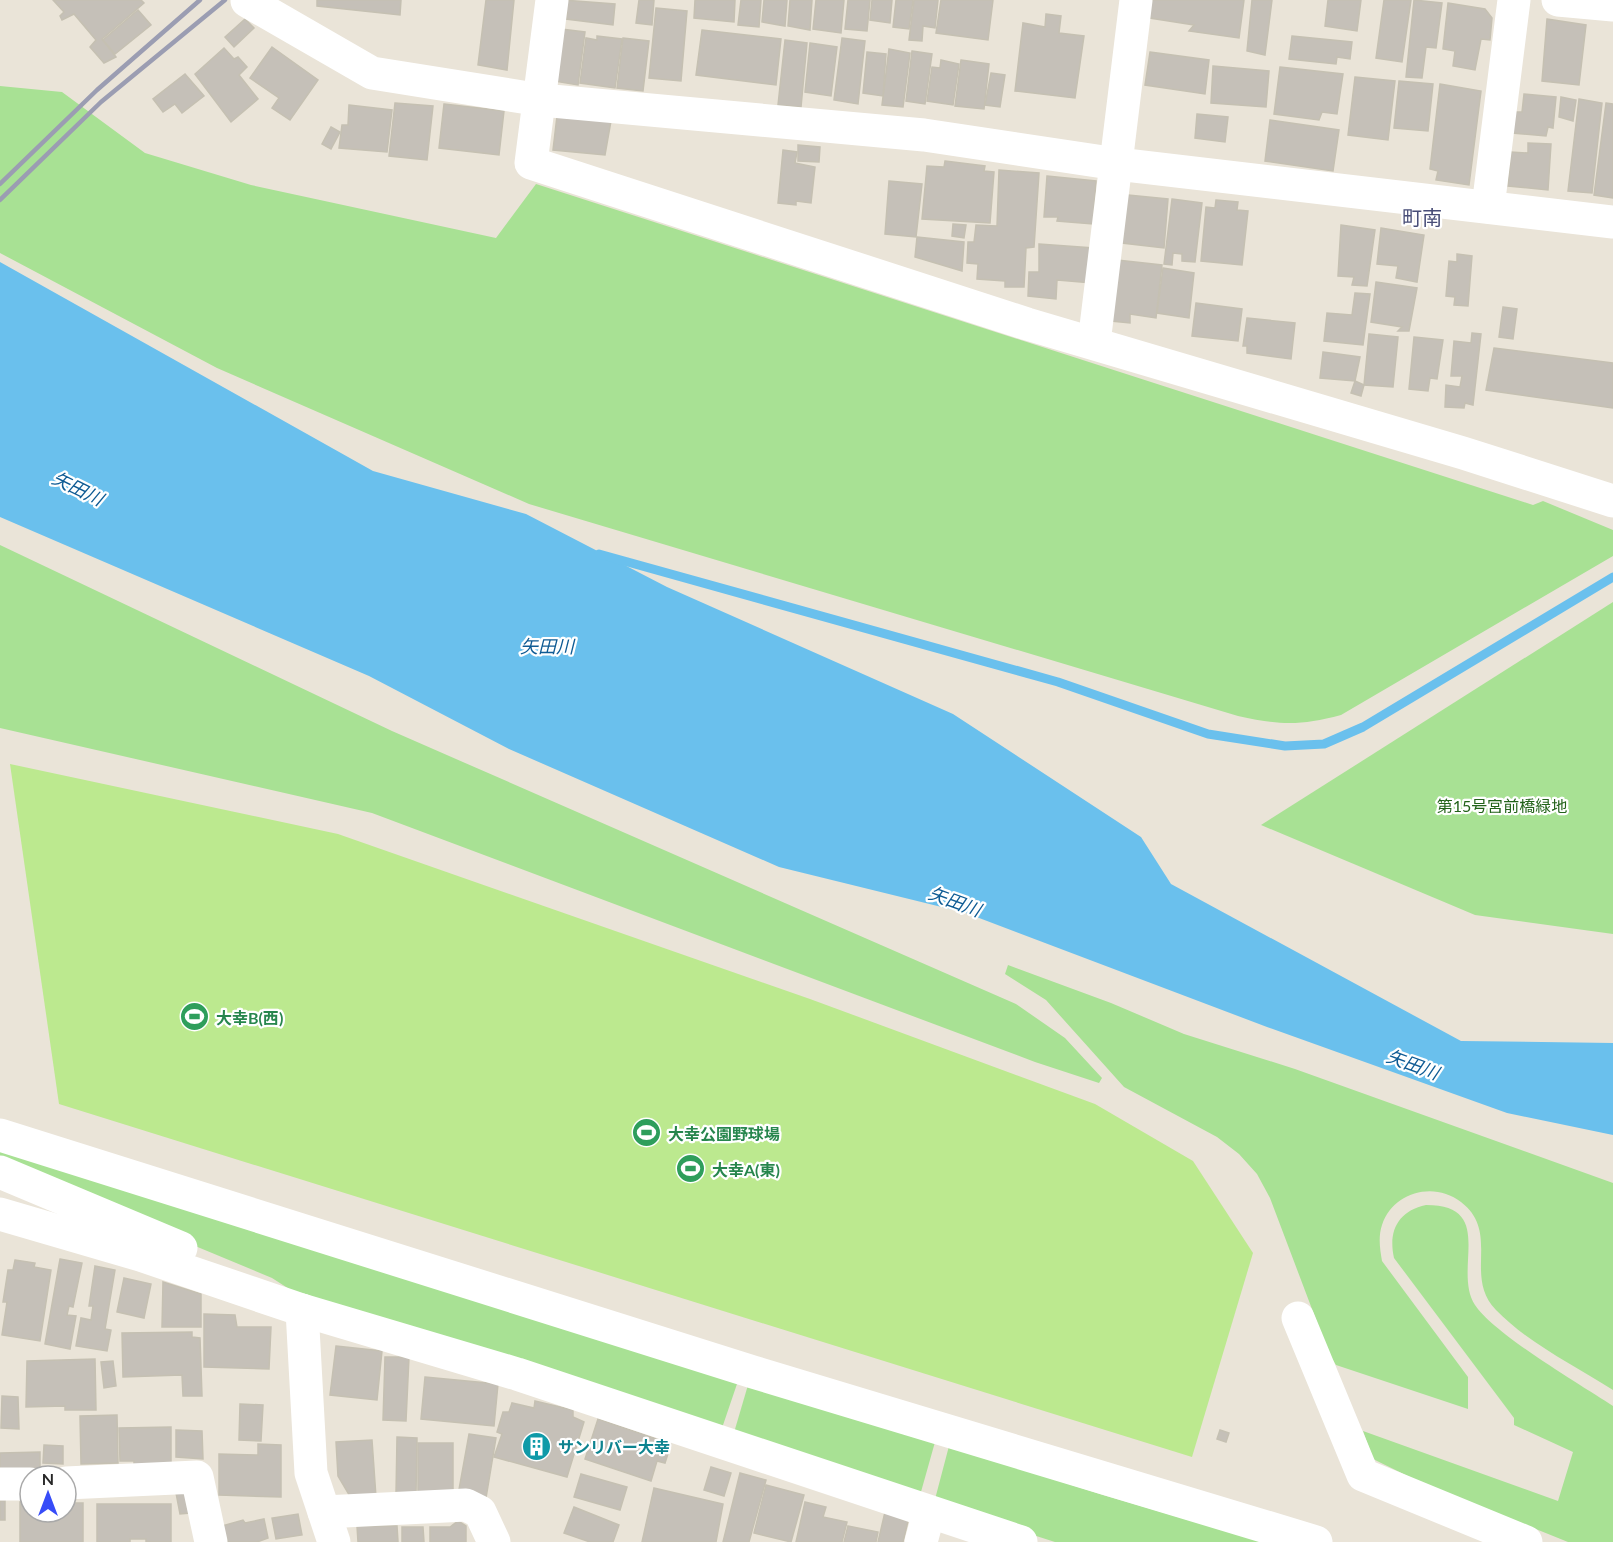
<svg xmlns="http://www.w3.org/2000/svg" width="1613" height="1542" font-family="Lato,'Noto Sans JP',sans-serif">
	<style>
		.green { fill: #a8e194 }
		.pitch { fill: #bce98f }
		.water { fill: #6ac0ed }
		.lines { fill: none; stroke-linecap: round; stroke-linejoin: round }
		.stream { stroke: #6ac0ed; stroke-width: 9 }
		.building { fill: #c5c0b8; stroke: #c5c0b2; stroke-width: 1.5 }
		.minor { stroke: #fff; stroke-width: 33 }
		.rail { stroke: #9b9db2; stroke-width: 4.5 }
		.labels { text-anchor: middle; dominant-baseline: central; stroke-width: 4.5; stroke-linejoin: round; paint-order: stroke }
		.park-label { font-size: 16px; fill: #226219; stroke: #fff }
		.leisure-label { font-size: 16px; font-weight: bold; fill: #27864d; stroke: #fff; text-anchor: start }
		.culture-label { font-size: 16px; font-weight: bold; fill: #0d838f; stroke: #fff; text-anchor: start }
		.water-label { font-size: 18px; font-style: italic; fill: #0e5b94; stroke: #fff }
		.quarter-label { font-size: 20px; fill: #484d77; stroke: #fff }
	</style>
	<rect width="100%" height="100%" fill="#eae4d8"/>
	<g class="green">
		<path d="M0,86L62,92L145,153L251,185L496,238L536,184L1533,505L1543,501L1613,530V556L1341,715C1300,726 1279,725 1238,716L529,504L217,368L0,253Z"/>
		<path d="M0,545L392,731L1016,1004L1065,1038L1102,1078L1099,1083L1035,1062L372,813L0,728Z"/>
		<path d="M1613,602V934L1475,915L1261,825Z"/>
		<path d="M1008,965L1111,1003L1184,1034L1295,1069L1613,1183V1390C1574,1365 1528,1343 1496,1310C1463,1276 1501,1233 1461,1202C1434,1181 1393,1192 1382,1225C1378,1237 1380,1249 1382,1261L1468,1377V1409L1336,1365L1329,1354L1270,1198L1257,1174L1239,1154L1217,1137L1124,1087L1046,1000L1005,974Z"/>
		<path d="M0,1148L738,1381L721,1431L319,1308L272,1278L0,1165Z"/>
		<path d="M1426,1205C1497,1205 1452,1270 1475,1305C1494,1334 1581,1385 1613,1406V1542H1568L1424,1484L1373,1459L1363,1431L1558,1501L1573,1452L1514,1425V1418L1394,1258C1388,1231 1398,1211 1426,1205Z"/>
		<path d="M748,1385L935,1442L919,1499L733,1436Z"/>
		<path d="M949,1446L1103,1495L1264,1542H1055L934,1503Z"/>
	</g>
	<path class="pitch" d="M10,764L338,834L810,999L1095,1104L1193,1161L1253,1253L1192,1457L59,1104Z"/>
	<path class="water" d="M0,262L373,471L526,514L667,587L953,714L1141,837L1171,884L1461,1041L1613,1043V1135L1507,1113L1267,1027L966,913L779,867L509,749L369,676L0,517Z"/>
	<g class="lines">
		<path class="stream" d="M599,554L1058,682L1208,734L1285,746L1324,744L1363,727L1613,577"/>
	</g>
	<g class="building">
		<path d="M53,0H141L144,3L102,39L116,57L104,63L90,47L96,40L74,14L62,20L60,16L64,12Z"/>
		<path d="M317,0H401L400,15L317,6Z"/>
		<path d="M486,0H514L507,70L478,65Z"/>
		<path d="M563,0L615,4L613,25L566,19L567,13L561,11Z"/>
		<path d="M639,0H654L652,25L636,23Z"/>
		<path d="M695,0H735L734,22L694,18Z"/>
		<path d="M741,0H761L759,27L738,25Z"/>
		<path d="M764,0H787L785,26L762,22Z"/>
		<path d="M790,0H812L810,30L788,26Z"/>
		<path d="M816,0H844L841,33L813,29Z"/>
		<path d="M848,0H870L867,31L845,29Z"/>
		<path d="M872,0H892L890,23L870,20Z"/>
		<path d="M896,0H913L909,29L893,27Z"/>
		<path d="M914,0H938L935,28L923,26L922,41L909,40Z"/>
		<path d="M941,0H993L988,40L936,33Z"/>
		<path d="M1151,0H1244L1239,38L1189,31L1194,25L1150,18Z"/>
		<path d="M1252,0H1272L1265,55L1247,51Z"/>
		<path d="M1328,0H1361L1357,31L1325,26Z"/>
		<path d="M1384,0H1411L1402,62L1376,58Z"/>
		<path d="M1414,0L1442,3L1436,48L1426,47L1422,78L1406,77Z"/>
		<path d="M1448,3L1485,9L1492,18L1490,40L1481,39L1475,70L1453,66L1455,51L1443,49Z"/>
		<path d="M656,8L687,11L681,81L649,78Z"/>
		<path d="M138,10L151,25L115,54L103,40Z"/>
		<path d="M1046,14L1061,16L1059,33L1084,36L1075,98L1015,91L1023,23L1045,27Z"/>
		<path d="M245,19L254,28L234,47L225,37Z"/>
		<path d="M1547,19L1586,25L1579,85L1542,81Z"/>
		<path d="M561,29L585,32L578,85L554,81Z"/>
		<path d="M702,30L781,39L776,85L696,75Z"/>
		<path d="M597,36L622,39L615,88L580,83L586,38L597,40Z"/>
		<path d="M1292,36L1352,42L1350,59L1337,57L1336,64L1289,59Z"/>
		<path d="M623,38L649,41L643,91L617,88Z"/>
		<path d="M842,38L865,41L858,104L834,100Z"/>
		<path d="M785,40L807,43L801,107L778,105Z"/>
		<path d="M810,43L837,47L831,96L805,92Z"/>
		<path d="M272,47L318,80L290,120L272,108L279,98L250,78Z"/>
		<path d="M224,48L234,59L238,57L247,67L239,75L258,99L231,122L195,74Z"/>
		<path d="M889,49L910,53L903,107L882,105Z"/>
		<path d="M912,51L932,54L925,104L906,101Z"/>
		<path d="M867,52L886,54L883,96L863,93Z"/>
		<path d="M1150,52L1209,60L1205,94L1145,85Z"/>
		<path d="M941,60L959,64L953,105L927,101L932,67L940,68Z"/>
		<path d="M961,60L989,64L984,109L955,106Z"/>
		<path d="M1213,66L1269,71L1266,107L1211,103Z"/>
		<path d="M1280,67L1343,74L1337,114L1322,112L1319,120L1274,114Z"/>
		<path d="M991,73L1005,75L1000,107L985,105Z"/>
		<path d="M185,74L204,96L182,113L175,104L163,112L153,99Z"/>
		<path d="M1355,77L1395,81L1388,140L1348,135Z"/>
		<path d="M1399,81L1433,84L1428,131L1394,128Z"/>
		<path d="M1440,84L1481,91L1469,185L1436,180L1438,171L1430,169Z"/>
		<path d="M1524,94L1556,97L1553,128L1548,127L1546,136L1512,133L1514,112H1522Z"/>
		<path d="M1561,97L1576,100L1573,121L1559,117Z"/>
		<path d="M1579,99L1602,103L1592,193L1568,191Z"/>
		<path d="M395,103L433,106L427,160L389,156Z"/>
		<path d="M1606,103L1613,104V198L1594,195Z"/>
		<path d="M444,104L504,111L499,155L439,148Z"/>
		<path d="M349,105L392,110L387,152L339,148L342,125H348Z"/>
		<path d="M1197,114L1228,117L1225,142L1195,138Z"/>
		<path d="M557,116L611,121L605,155L553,150Z"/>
		<path d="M1270,120L1339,130L1333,171L1265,161Z"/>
		<path d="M331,127L340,132L331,149L322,144Z"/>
		<path d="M1528,143L1551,144L1548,190L1508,186L1511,152L1528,153Z"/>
		<path d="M798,145L820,147L819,162L798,161Z"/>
		<path d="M783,150L797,152L795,163L815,167L811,203L796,201V205L778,203Z"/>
		<path d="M945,161L985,166L984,171L994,172L990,223L922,219L927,166L944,167Z"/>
		<path d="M999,170L1039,173L1034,247L1026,248L1024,287H1005V281L977,279L978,264L967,263L968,242H974L976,225L997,226Z"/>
		<path d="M1047,176L1096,181L1093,224L1057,221L1058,217H1044Z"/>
		<path d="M889,181L922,184L916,237L885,234Z"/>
		<path d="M1128,195L1168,199L1164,248L1122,243Z"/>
		<path d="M1172,199L1202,203L1195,262L1182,261V254L1173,253L1172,265L1164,264Z"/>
		<path d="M1216,200L1238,202L1237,210L1248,211L1242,265L1201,261L1206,207L1215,208Z"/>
		<path d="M953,224L966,225L964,238L952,236Z"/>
		<path d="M1341,225L1375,230L1367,286L1352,285L1354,277L1338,276Z"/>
		<path d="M1381,228L1424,235L1417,282L1396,278L1398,266L1377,264Z"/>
		<path d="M917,237L964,242L962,271L915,257Z"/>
		<path d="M1039,244L1094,248L1092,283L1057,280L1056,299L1028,296L1029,272H1039Z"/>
		<path d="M1457,254L1472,256L1468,306L1454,305L1455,297L1446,296L1449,261L1457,262Z"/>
		<path d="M1117,260L1162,265L1156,318L1130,314V323L1111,321Z"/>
		<path d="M1163,268L1194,273L1189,318L1157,313Z"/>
		<path d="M1376,282L1417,288L1409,331H1398L1402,327L1371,322Z"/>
		<path d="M1355,293L1370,294L1363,345L1324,341L1327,313L1352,315Z"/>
		<path d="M1196,303L1242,309L1238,341L1192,336Z"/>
		<path d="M1503,307L1517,309L1513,339L1499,337Z"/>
		<path d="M1247,318L1295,323L1291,359L1247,353V346H1243Z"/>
		<path d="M1472,333L1481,334L1473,405L1465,403L1464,408L1445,407L1446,385L1460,387L1462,376H1451L1454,341L1471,343Z"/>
		<path d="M1369,334L1398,337L1393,387L1364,385Z"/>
		<path d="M1414,337L1443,340L1437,379L1430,378L1428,391L1409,389Z"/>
		<path d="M1494,348L1613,363V408L1486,390Z"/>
		<path d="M1323,352L1360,357L1355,381L1320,378Z"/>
		<path d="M1355,381L1364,385L1361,396L1351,393Z"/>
		<path d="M60,1259L82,1263L73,1307L69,1306L67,1315L76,1316L70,1349L45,1344Z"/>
		<path d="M15,1260L35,1263L34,1267L51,1270L40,1341L2,1335L7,1302H3L8,1270H13Z"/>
		<path d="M95,1266L115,1270L105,1329L111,1330L107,1351L76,1346L81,1318L91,1320L93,1306H89Z"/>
		<path d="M124,1278L151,1284L144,1318L117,1312Z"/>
		<path d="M163,1282L201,1294V1327H162Z"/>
		<path d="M204,1314L235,1315L237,1327H271L269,1369L204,1367Z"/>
		<path d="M192,1332V1337L200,1338L202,1396H183L182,1375L123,1377L122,1333Z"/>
		<path d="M336,1346L382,1351L377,1400L330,1395Z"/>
		<path d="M385,1357H409L406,1421L383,1420Z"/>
		<path d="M95,1359L96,1410H65V1406L26,1407L27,1361Z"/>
		<path d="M113,1361L116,1386L104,1388L101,1362Z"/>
		<path d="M425,1377L498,1384L494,1426L421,1419Z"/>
		<path d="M2,1396L18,1397L19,1429L1,1428Z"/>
		<path d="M535,1401L573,1410V1417L584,1422L567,1477L494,1457L502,1434L497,1432L503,1412H509L512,1403L534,1408Z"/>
		<path d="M240,1404L263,1405L261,1441L239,1440Z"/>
		<path d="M117,1415L118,1463L81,1464L80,1416Z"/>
		<path d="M598,1419L671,1444L665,1463L657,1461L651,1481L585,1459Z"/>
		<path d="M171,1427V1465L134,1466V1461H120L119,1428Z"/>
		<path d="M176,1430L202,1431L203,1459L176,1457Z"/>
		<path d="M1220,1430L1229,1433L1226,1442L1217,1439Z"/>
		<path d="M469,1434L496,1438L486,1498L458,1495Z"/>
		<path d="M397,1437L417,1438L416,1494H396Z"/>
		<path d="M372,1440L376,1497L351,1498L338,1476L336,1442Z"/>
		<path d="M418,1443H453V1494L418,1493Z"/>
		<path d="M258,1444L281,1445V1497L219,1495V1454L258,1455Z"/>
		<path d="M44,1445L63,1446V1464L43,1463Z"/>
		<path d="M40,1452V1473L0,1474V1453Z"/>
		<path d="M711,1467L731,1473L724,1496L704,1490Z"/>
		<path d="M740,1473L766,1480L749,1542H723Z"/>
		<path d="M581,1474L627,1487L620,1510L574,1497Z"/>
		<path d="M766,1485L804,1495L791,1542L754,1533Z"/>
		<path d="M654,1488L723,1504L716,1542H642Z"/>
		<path d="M188,1492L190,1513L180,1514L176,1493Z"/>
		<rect x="0" y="1501" width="5" height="19"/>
		<path d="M20,1502H30V1512H66V1503H83V1542H20Z"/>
		<path d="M805,1502L826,1507L823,1517L847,1522L842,1542H796Z"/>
		<path d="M97,1504H171V1542H146V1539H130V1542H97Z"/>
		<path d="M574,1507L619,1525L613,1542H590L564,1533Z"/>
		<path d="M885,1512L901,1516L900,1519L908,1521L903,1542H878Z"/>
		<path d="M298,1514L302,1535L276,1539L272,1518Z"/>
		<path d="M264,1519L268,1538L257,1542H228L222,1526L243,1520L245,1523Z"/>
		<path d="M458,1521L466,1526V1542H430V1527H450Z"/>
		<path d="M357,1526H397L398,1542H358Z"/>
		<path d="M848,1526L878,1532L876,1542H844Z"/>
		<path d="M402,1527H423L424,1542H402Z"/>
	</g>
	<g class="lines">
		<g class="minor">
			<path d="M552,0L531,163L1027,324L1463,453L1613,501"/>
			<path d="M1558,0L1613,5"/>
			<path d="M247,1L372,73L541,100L924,135L1117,164L1613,222"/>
			<path d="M1488,207L1514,0"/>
			<path d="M1094,343L1136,0"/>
			<path d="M0,1135L753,1372L1316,1542"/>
			<path d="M0,1172L181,1248"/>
			<path d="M0,1214L140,1255L302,1310L517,1374L1021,1542"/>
			<path d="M302,1310L311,1473L334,1542"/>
			<path d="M1298,1318L1363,1475L1526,1542"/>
			<path d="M66,1483L197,1477L211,1542"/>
			<path d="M0,1484H30"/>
			<path d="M324,1512L466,1505L480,1512L494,1542"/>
			<path d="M921,1542L929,1512"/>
		</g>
		<g class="rail">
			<path d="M0,184L97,90L200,0"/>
			<path d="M0,200L101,102L225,0"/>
		</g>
	</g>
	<defs>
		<symbol id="stadium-disc" viewBox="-11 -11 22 22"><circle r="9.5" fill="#2e9e5b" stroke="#fff"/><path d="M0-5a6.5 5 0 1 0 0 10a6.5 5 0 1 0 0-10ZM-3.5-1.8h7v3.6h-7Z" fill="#fff"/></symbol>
		<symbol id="building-disc" viewBox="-11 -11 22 22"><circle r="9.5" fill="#0f9aa8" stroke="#fff"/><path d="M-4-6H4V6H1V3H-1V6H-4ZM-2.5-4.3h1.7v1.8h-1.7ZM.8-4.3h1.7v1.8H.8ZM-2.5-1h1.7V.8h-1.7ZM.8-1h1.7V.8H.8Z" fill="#fff"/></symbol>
	</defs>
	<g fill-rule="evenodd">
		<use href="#stadium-disc" x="178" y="1000" width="33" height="33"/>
		<use href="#stadium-disc" x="630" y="1116" width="33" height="33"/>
		<use href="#stadium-disc" x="674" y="1152" width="33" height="33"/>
		<use href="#building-disc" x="520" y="1430" width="33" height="33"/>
	</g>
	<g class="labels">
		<g class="park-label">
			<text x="1502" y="805">第15号宮前橋緑地</text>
		</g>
		<g class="leisure-label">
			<text x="216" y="1017">大幸B(西)</text>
			<text x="668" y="1133">大幸公園野球場</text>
			<text x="712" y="1169">大幸A(東)</text>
		</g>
		<g class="culture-label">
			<text x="558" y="1446">サンリバー大幸</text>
		</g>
		<g class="water-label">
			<text transform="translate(78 488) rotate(26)">矢田川</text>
			<text x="547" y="646">矢田川</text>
			<text transform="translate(955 901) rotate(20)">矢田川</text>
			<text transform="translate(1413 1064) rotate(20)">矢田川</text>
		</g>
		<g class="quarter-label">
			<text x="1422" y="217">町南</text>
		</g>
	</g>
	<g transform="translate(48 1494)"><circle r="28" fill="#ffffff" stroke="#a9a9a9" stroke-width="1.5"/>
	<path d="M0-4.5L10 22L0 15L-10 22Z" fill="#374cf8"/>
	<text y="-9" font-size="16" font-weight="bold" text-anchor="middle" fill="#272727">N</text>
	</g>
</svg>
